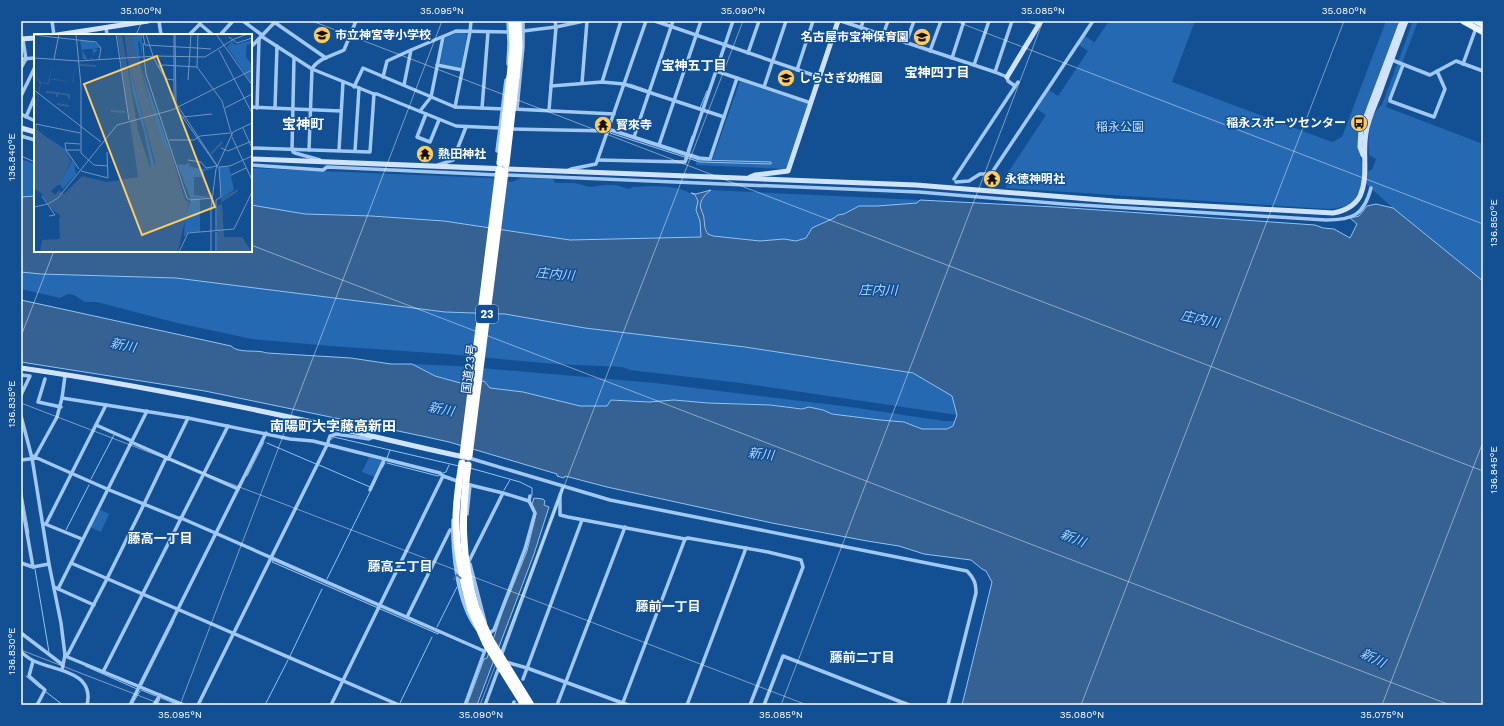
<svg xmlns="http://www.w3.org/2000/svg" width="1504" height="726" font-family="'Work Sans','Noto Sans JP',sans-serif">
	<style>
		.green { fill: #2469b2 }
		.water { fill: #356193; stroke: #92c4f5 }
		.lines { fill: none; stroke-linecap: round; stroke-linejoin: round }
		.stream { stroke: #92c4f5; stroke-width: 1 }
		.street { stroke: #a0c8f2; stroke-width: 3.5 }
		.secondary { stroke: #cfe4fc; stroke-width: 5 }
		.primary { stroke: #ebf4ff; stroke-width: 6 }
		.highway { stroke: #fff; stroke-width: 7 }
		.highway-bridge { stroke: #fff; stroke-width: 7 }
		.oneway { stroke: #3d73b0 }
		.ticks { fill: none; stroke: #fff; stroke-width: 1; stroke-opacity: 0.45 }
		.labels { text-anchor: middle; dominant-baseline: central; stroke-width: 3; stroke-linejoin: round; paint-order: stroke }
		.shield { fill: #124f93; stroke: #b8cadf; stroke-width: 1 }
		.shield-label { font-size: 11px; font-weight: bold; fill: #fff }
		.poi-label { font-size: 12px; font-weight: bold; fill: #fff; stroke: #124f93; text-anchor: start }
		.park-label { font-size: 12px; fill: #c7e1fd; stroke: #124f93 }
		.street-label { font-size: 12px; fill: #fff; stroke: #124f93 }
		.neighbourhood-label { font-size: 13px; font-weight: bold; fill: #fff; stroke: #124f93 }
		.water-label { font-size: 13px; font-style: italic; fill: #acd2f9; stroke: #124f93 }
		.quarter-label { font-size: 14px; font-weight: bold; fill: #fff; stroke: #124f93 }
		.inset-river { fill: none; stroke: #356193; stroke-width: 2 }
		.inset-road { fill: none; stroke: #7195be; stroke-width: 1 }
		.view { fill: #ffcc61; fill-opacity: 0.15; stroke: #ffcc61; stroke-width: 2 }
		.inset-edge { fill: none; stroke: #fff; stroke-width: 2 }
		.neatline { fill: none; stroke: #fff; stroke-width: 1.5 }
		.ticks-label { font-size: 10px; text-anchor: middle; fill: #fff }
	</style>
	<rect width="100%" height="100%" fill="#124f93"/>
	<g class="green">
		<path d="M1109,21H1195L1172,82L1332,142L1342,137L1386,21H1399L1359,128C1359,142 1357,162 1368,172L1370,170H1372L1376,159L1369,155C1368,140 1368,115 1382,105L1413,21H1418L1386,107L1483,144V281L1393,208L1366,184L1362,185C1355,203 1348,208 1328,209L1006,188L1010,176L1007,174L1046,115L1037,109L1049,90L1058,96L1088,51L1079,45L1085,36L1094,42L1090,49Z"/>
		<path d="M457,33H466L467,35L461,67L460,68L441,64L440,63L445,38Z"/>
		<path d="M740,81L806,103L807,105L786,169L696,165V161L771,163L712,161Z"/>
		<path d="M21,159L35,164V196L21,197Z"/>
		<path d="M251,168L491,178L512,182L521,178L553,179L555,183H575L590,187L605,185H616L629,189L633,187C651,186 688,183 698,201L696,210L700,221L701,237L570,240L444,221L371,216L305,214L251,205Z"/>
		<path d="M711,190L920,200L917,203L877,206H859L844,214L838,215L834,218L812,228L806,238L796,241L784,239L760,241L713,236L708,234C704,229 705,225 704,219C703,216 701,213 700,209C699,201 704,194 711,190Z"/>
		<path d="M21,272L41,274L176,278L445,312L505,314L585,328L745,347L955,380L957,415L740,383L630,370L622,367L554,364L447,354L330,346L252,339L177,323L97,302H85L74,295L68,294L60,298L21,289Z"/>
		<path d="M412,364L458,366L655,383L850,407L944,421H955L953,426L947,429H922L904,422L880,420L832,414L823,410L770,405L708,403L674,400L649,402L611,400L607,406H580L523,392L490,388L484,381L464,384L435,376Z"/>
		<path d="M369,457L382,461L375,477L362,472Z"/>
		<path d="M99,509L109,514L101,532L90,527Z"/>
	</g>
	<g class="water">
		<path d="M611,131L699,160L771,162V164L700,162L610,133Z"/>
		<path d="M711,190C705,194 698,202 701,209C702,213 704,215 704,219C705,225 704,229 708,234L713,236L760,241L784,239L796,241L806,238L812,228L834,218L838,215L844,214L859,206H877L917,203L920,200L1055,207L1315,225L1323,228L1334,229L1350,238L1357,224L1350,218L1359,216L1367,206L1376,204L1393,208L1483,281V705H962L992,582L986,571L982,569L971,560L924,554L899,546L867,541L772,523L607,487L565,476L564,478L557,476V474L449,442L422,436L205,391L21,362V300L231,346C239,354 256,349 267,353L351,358L391,364H412L435,376L464,384L484,381L490,388L523,392L580,406H607L611,400L649,402L674,400L708,403L770,405L802,409L809,407L823,410L832,414L880,420L904,422L922,429H947L953,426L957,415L952,396L913,373L745,347L585,328L505,314L445,312L176,278L41,274L21,272V197L35,196V251H251V205L305,214L371,216L444,221L570,240L701,237L700,221L696,210L698,201L695,195L691,193L696,194Z"/>
		<path d="M534,498L543,499L545,501L544,505L549,507L534,554L477,705H467L484,659L487,658L503,610L527,551L536,514L532,504Z"/>
		<path d="M273,560L439,632L438,634L272,562Z"/>
	</g>
	<g class="lines">
		<g class="stream">
			<path d="M630,84L647,90"/>
			<path d="M700,108L707,91"/>
			<path d="M687,151L692,136"/>
			<path d="M330,440L334,437L390,450"/>
			<path d="M267,443L316,464"/>
			<path d="M387,458L390,450L459,466"/>
			<path d="M387,463L438,476L440,475"/>
			<path d="M319,465L370,487"/>
			<path d="M382,468L385,463"/>
			<path d="M470,468L520,482L532,488V495"/>
			<path d="M443,473L446,472L449,465"/>
			<path d="M247,476L264,442"/>
			<path d="M91,479L114,435"/>
			<path d="M21,488L29,533"/>
			<path d="M504,490L510,480"/>
			<path d="M66,530L89,485"/>
			<path d="M35,569L49,652"/>
			<path d="M327,579L370,492"/>
			<path d="M437,627L457,587"/>
			<path d="M290,656L322,589"/>
			<path d="M85,666L137,689"/>
			<path d="M26,676L40,688"/>
			<path d="M142,685L174,621"/>
			<path d="M141,690L156,696"/>
			<path d="M46,692L63,705"/>
			<path d="M161,698L179,705"/>
			<path d="M133,703L140,691"/>
			<path d="M400,703L432,637"/>
			<path d="M157,705L160,699"/>
			<path d="M265,705L288,660"/>
		</g>
		<g class="street">
			<path d="M52,21L54,35"/>
			<path d="M159,21L161,35"/>
			<path d="M200,21V24L213,35"/>
			<path d="M243,21L262,35"/>
			<path d="M508,21L509,43L508,64"/>
			<path d="M655,21L819,77"/>
			<path d="M841,21L995,72L1007,77L1008,81L1015,86"/>
			<path d="M1029,21L1039,24"/>
			<path d="M274,22L326,58"/>
			<path d="M106,27L107,35"/>
			<path d="M861,28L863,21"/>
			<path d="M523,31L556,27L584,21"/>
			<path d="M189,35L200,24"/>
			<path d="M220,35L233,21"/>
			<path d="M883,35L888,21"/>
			<path d="M261,36L312,69L374,94H377L456,126L500,128L506,80"/>
			<path d="M906,43L914,21"/>
			<path d="M251,47L275,22"/>
			<path d="M930,51L941,21"/>
			<path d="M748,53L759,21"/>
			<path d="M294,58L292,149L293,152L295,153L320,160"/>
			<path d="M952,58L964,21"/>
			<path d="M21,59L35,58"/>
			<path d="M1392,60L1430,75L1456,61L1483,71"/>
			<path d="M1463,64L1476,28"/>
			<path d="M437,65L462,70"/>
			<path d="M974,65L989,21"/>
			<path d="M1403,65L1390,99V101L1434,117L1445,89L1437,71"/>
			<path d="M21,68L26,59L23,40"/>
			<path d="M797,70L813,21"/>
			<path d="M716,71L811,103"/>
			<path d="M995,72L1012,21"/>
			<path d="M383,77L387,61L411,50"/>
			<path d="M602,82L621,21"/>
			<path d="M582,83L587,21"/>
			<path d="M404,85L411,50L456,31L509,32"/>
			<path d="M551,86L602,82L624,84L724,117"/>
			<path d="M354,87L363,68L455,107L505,109"/>
			<path d="M764,87L786,21"/>
			<path d="M21,96L35,67"/>
			<path d="M251,107L341,111"/>
			<path d="M455,107L470,32L471,21"/>
			<path d="M257,108L259,39"/>
			<path d="M275,108L277,46"/>
			<path d="M482,108L488,32"/>
			<path d="M513,109L614,114"/>
			<path d="M517,109L523,46V21"/>
			<path d="M549,110L556,27L555,21"/>
			<path d="M420,111L431,97L443,37"/>
			<path d="M21,114L35,121"/>
			<path d="M426,114L417,137L430,142L439,120"/>
			<path d="M26,117L35,96"/>
			<path d="M511,129L608,131"/>
			<path d="M608,129L699,158L710,159L737,78"/>
			<path d="M21,136L35,140"/>
			<path d="M634,137L673,21"/>
			<path d="M659,145L701,21"/>
			<path d="M251,148L370,152L374,94"/>
			<path d="M309,150L312,69C318,58 334,55 344,50L356,21"/>
			<path d="M339,150L343,82"/>
			<path d="M355,151L359,88"/>
			<path d="M497,151L500,128"/>
			<path d="M598,160L685,162L733,21"/>
			<path d="M251,165L323,170L327,167L499,175"/>
			<path d="M438,165L453,160L466,127"/>
			<path d="M566,171L571,169L596,164L646,21"/>
			<path d="M505,175L919,192L1064,204L1326,220C1353,220 1364,215 1371,188"/>
			<path d="M954,179L1018,82"/>
			<path d="M956,182L969,181L980,174H991L1093,21"/>
			<path d="M21,375L30,376L21,395"/>
			<path d="M45,379L38,402L61,407"/>
			<path d="M62,398L188,418L290,439L313,441L440,473L443,476"/>
			<path d="M147,411L71,563L399,705"/>
			<path d="M21,416L32,458L49,564L61,623L65,655L62,670"/>
			<path d="M96,425L132,441"/>
			<path d="M131,442L238,489"/>
			<path d="M32,458L36,455L57,417L62,398L65,376"/>
			<path d="M469,458L610,500L967,571C974,578 976,583 976,593L948,705"/>
			<path d="M168,459L188,418"/>
			<path d="M21,460L37,458L107,489L178,518H181L484,651"/>
			<path d="M465,484L470,485L467,514"/>
			<path d="M470,485L503,493L529,501"/>
			<path d="M370,490L384,460"/>
			<path d="M560,495V515L568,517L685,539L688,538L768,552L801,560L803,567L750,705"/>
			<path d="M21,499L33,567"/>
			<path d="M453,520C452,552 457,603 477,629"/>
			<path d="M45,524L82,539"/>
			<path d="M46,524L106,405"/>
			<path d="M469,561L503,493"/>
			<path d="M21,563L33,567L49,564"/>
			<path d="M470,564L485,622"/>
			<path d="M54,587L94,605"/>
			<path d="M58,589L71,563"/>
			<path d="M407,617L450,530H452"/>
			<path d="M21,633L63,665"/>
			<path d="M488,634L494,630L525,549L535,513L529,501L530,496"/>
			<path d="M21,652C25,655 29,659 34,661C55,671 95,671 87,705"/>
			<path d="M65,655L68,654C102,590 135,524 166,458"/>
			<path d="M65,656L184,705"/>
			<path d="M501,656L563,487"/>
			<path d="M33,661L29,676L45,690L37,705"/>
			<path d="M506,662L527,668L628,705"/>
			<path d="M103,672L228,426"/>
			<path d="M523,679L582,520"/>
			<path d="M130,705L266,433"/>
			<path d="M154,705L160,695"/>
			<path d="M198,705L327,445L330,436L336,434L369,439L374,437"/>
			<path d="M331,705L443,476L460,482"/>
			<path d="M465,705L485,650"/>
			<path d="M485,705L499,667"/>
			<path d="M513,705L514,702"/>
			<path d="M557,705L625,527"/>
			<path d="M622,705L685,539"/>
			<path d="M687,705L746,548"/>
			<path d="M764,705L783,656L909,705"/>
		</g>
		<g class="secondary">
			<path d="M57,35L148,21"/>
			<path d="M21,39L35,38"/>
			<path d="M1007,77L1041,21"/>
			<path d="M21,128L35,132"/>
			<path d="M1363,155L1360,147L1361,130L1402,21"/>
			<path d="M251,159L916,185L1114,201L1333,213C1344,211 1354,207 1360,196C1369,176 1362,154 1366,133C1368,119 1375,105 1380,92C1388,69 1397,45 1406,21"/>
			<path d="M750,177L755,175L788,171L838,21"/>
			<path d="M21,368C119,382 216,401 312,422C365,434 416,447 469,458"/>
		</g>
		<g class="primary">
			<path d="M1463,21L1483,32"/>
			<path d="M1476,21L1483,25"/>
		</g>
		<g class="highway">
			<path d="M510,77L513,46L512,21"/>
			<path d="M516,77L519,47L518,21"/>
			<path d="M476,608L490,639L531,705"/>
			<path d="M471,610L486,644L524,705"/>
		</g>
		<g class="highway-bridge">
			<path d="M500,163L510,77"/>
			<path d="M506,164L516,77"/>
			<path d="M463,455L499,170"/>
			<path d="M469,456L505,171"/>
			<path d="M462,463C459,482 456,500 456,519C456,550 462,580 471,610"/>
			<path d="M468,465C461,516 461,558 476,608"/>
		</g>
	</g>
	<defs><path id="oneway-chevron" d="M-2-3.5L2.5 0L-2 3.5" fill="none" stroke-width="1.6" stroke-linecap="round" stroke-linejoin="round"/></defs>
	<use class="oneway" href="#oneway-chevron" transform="translate(457 577) rotate(-101)"/>
	<path class="ticks" d="M312,21L1483,471M955,21L1483,224M136,35L142,21M21,156L35,162M251,245L1450,705M21,336L54,251M21,403L807,705M21,650L163,705M180,705L442,21M480,705L743,21M781,705L1043,21M1081,705L1344,21M1382,705L1483,442"/>
	<defs>
		<symbol id="school-disc" viewBox="-11 -11 22 22"><circle r="9.5" fill="#ffcc61" stroke="#124f93"/><path d="M0-5L7-2L0 1L-7-2ZM-4 1L0 2.5L4 1V4Q0 6-4 4Z" fill="#111"/></symbol>
		<symbol id="bus-disc" viewBox="-11 -11 22 22"><circle r="9.5" fill="#ffcc61" stroke="#124f93"/><path d="M-5-6H5V4H4V6H2V4H-2V6H-4V4H-5ZM-3.5-4V0h7V-4ZM-3.5 1.2v1.5H-2V1.2ZM2 1.2v1.5H3.5V1.2Z" fill="#111"/></symbol>
		<symbol id="temple-disc" viewBox="-11 -11 22 22"><circle r="9.5" fill="#ffcc61" stroke="#124f93"/><path d="M0-6L5-2H3V0L6.5 2.5H4V6H1.5V3h-3V6H-4V2.5H-6.5L-3 0V-2H-5Z" fill="#111"/></symbol>
	</defs>
	<g fill-rule="evenodd">
		<use href="#school-disc" x="312" y="25" width="20" height="20"/>
		<use href="#school-disc" x="912" y="27" width="20" height="20"/>
		<use href="#school-disc" x="776" y="68" width="20" height="20"/>
		<use href="#bus-disc" x="1349" y="113" width="20" height="20"/>
		<use href="#temple-disc" x="593" y="115" width="20" height="20"/>
		<use href="#temple-disc" x="415" y="144" width="20" height="20"/>
		<use href="#temple-disc" x="982" y="169" width="20" height="20"/>
	</g>
	<g class="labels">
		<rect class="shield" x="476" y="305" width="22" height="18" rx="3"/>
		<g class="shield-label">
			<text x="487" y="314">23</text>
		</g>
		<g class="poi-label">
			<text x="335" y="35">市立神宮寺小学校</text>
			<text x="909" y="37" text-anchor="end">名古屋市宝神保育園</text>
			<text x="799" y="78">しらさぎ幼稚園</text>
			<text x="1346" y="123" text-anchor="end">稲永スポーツセンター</text>
			<text x="616" y="125">寳來寺</text>
			<text x="438" y="154">熱田神社</text>
			<text x="1005" y="179">永徳神明社</text>
		</g>
		<g class="park-label">
			<text x="1120" y="127">稲永公園</text>
		</g>
		<g class="street-label">
			<text transform="translate(469 369) rotate(-83)">国道23号</text>
		</g>
		<g class="neighbourhood-label">
			<text x="694" y="65">宝神五丁目</text>
			<text x="937" y="72">宝神四丁目</text>
			<text x="160" y="538">藤高一丁目</text>
			<text x="400" y="566">藤高二丁目</text>
			<text x="668" y="606">藤前一丁目</text>
			<text x="862" y="657">藤前二丁目</text>
		</g>
		<g class="water-label">
			<text transform="translate(555 274) rotate(5)">庄内川</text>
			<text transform="translate(878 290) rotate(1)">庄内川</text>
			<text transform="translate(1200 319) rotate(12)">庄内川</text>
			<text transform="translate(123 345) rotate(11)">新川</text>
			<text transform="translate(441 409) rotate(11)">新川</text>
			<text transform="translate(761 454) rotate(6)">新川</text>
			<text transform="translate(1073 538) rotate(22)">新川</text>
			<text transform="translate(1373 658) rotate(27)">新川</text>
		</g>
		<g class="quarter-label">
			<text x="303" y="124">宝神町</text>
			<text x="333" y="426">南陽町大字藤高新田</text>
		</g>
	</g>
	<g transform="translate(34 34)">
		<rect width="218" height="218" fill="#124f93"/>
		<path d="M97,0H108V24L106,8L104,7L107,39ZM46,6L60,8L67,14H60L64,16L60,19L58,25H55L59,23V15H52L48,16L54,26L49,25ZM218,6V9L213,11L212,18V23L218,31V50L193,13L198,7L201,11ZM93,23L123,141V162L110,98L99,60ZM109,36V39L138,122L129,111L121,88L109,41ZM0,89L3,91V97L31,115L43,134L40,131L42,140L29,155L27,153V147L38,127L33,120L3,97ZM153,129L157,130L154,132L167,135L181,134L170,137V143H160V161L177,163L159,165H166V198H155L150,203L151,183L157,166L143,130L152,131ZM185,133H195L200,156L187,164Z" fill="#2469b2"/>
		<path d="M83,0H88L104,96L116,133H120L121,128L93,23L90,0H97L108,39L104,0L109,44L121,88L126,101L130,98L127,102L128,107L138,122L151,166L155,168L144,218H6L8,206L26,205L25,185L27,182L19,176L7,159L0,154V93L32,119L37,127L28,145V151H24L17,157L21,161L25,156L30,160L48,142L73,148L104,143ZM19,28L16,43V46L21,45L38,48L42,28L39,48L46,49L21,46H16L14,50L7,49L0,83L6,50L0,40L6,48L14,49ZM204,155L203,158L188,168L190,203H208L218,218H183V172L188,169L187,164Z" fill="#356193"/>
		<path class="inset-river" d="M46,31L62,32M12,58L23,59V63M24,59L35,61V65M23,70L35,72M77,77L91,78M177,120L188,108"/>
		<path class="inset-road" d="M42,0L47,52V119L60,131L74,132M82,0L95,86M109,0L111,11L163,14M112,0L120,25L128,39L133,45L140,46M140,0V60L141,69L145,78L183,132L184,133L142,69L141,0M164,0L163,33L188,67L198,102M182,0L218,51M0,1L62,8L67,14L65,25M195,3L203,9L218,4M109,9L110,22M163,14L177,15M185,16L218,79M110,23L112,40L153,164L156,166L179,164M0,24L45,27L122,22L171,23L200,5L214,0M20,25L25,0M124,33L129,31L163,33M154,46L157,0M0,56L67,108M191,74L218,60M149,83L178,80M2,90L46,99M209,94L218,114M198,103L218,146M135,106H160L166,102L196,99M187,114L194,117L218,107M32,116H46M154,126L167,128M167,128L172,134L183,132M45,135L32,116L31,109L46,110M47,137L74,144L73,118M197,141L212,134M8,162L21,181L15,182M0,173L14,170L24,164L83,91L138,76L218,36M182,197V166L187,163L185,133L196,132L218,122M145,218L154,199L200,195L218,158M177,218V174L182,135L199,98L218,89M182,218V198"/>
		<path class="view" d="M123,22L181,173L108,201L50,50Z"/>
		<rect width="218" height="218" class="inset-edge"/>
	</g>
	<rect width="1504" height="726" fill="none" stroke="#124f93" stroke-width="44"/>
	<rect x="22" y="22" width="1460" height="682" class="neatline"/>
	<g class="ticks-label">
		<text x="141" y="14">35.100°N</text>
		<text x="442" y="14">35.095°N</text>
		<text x="743" y="14">35.090°N</text>
		<text x="1043" y="14">35.085°N</text>
		<text x="1344" y="14">35.080°N</text>
		<text transform="translate(11 157) rotate(-90)" y="4">136.840°E</text>
		<text transform="translate(1493 223) rotate(-90)" y="4">136.850°E</text>
		<text transform="translate(11 404) rotate(-90)" y="4">136.835°E</text>
		<text transform="translate(1493 470) rotate(-90)" y="4">136.845°E</text>
		<text transform="translate(11 651) rotate(-90)" y="4">136.830°E</text>
		<text x="180" y="718">35.095°N</text>
		<text x="481" y="718">35.090°N</text>
		<text x="781" y="718">35.085°N</text>
		<text x="1082" y="718">35.080°N</text>
		<text x="1382" y="718">35.075°N</text>
	</g>
</svg>
